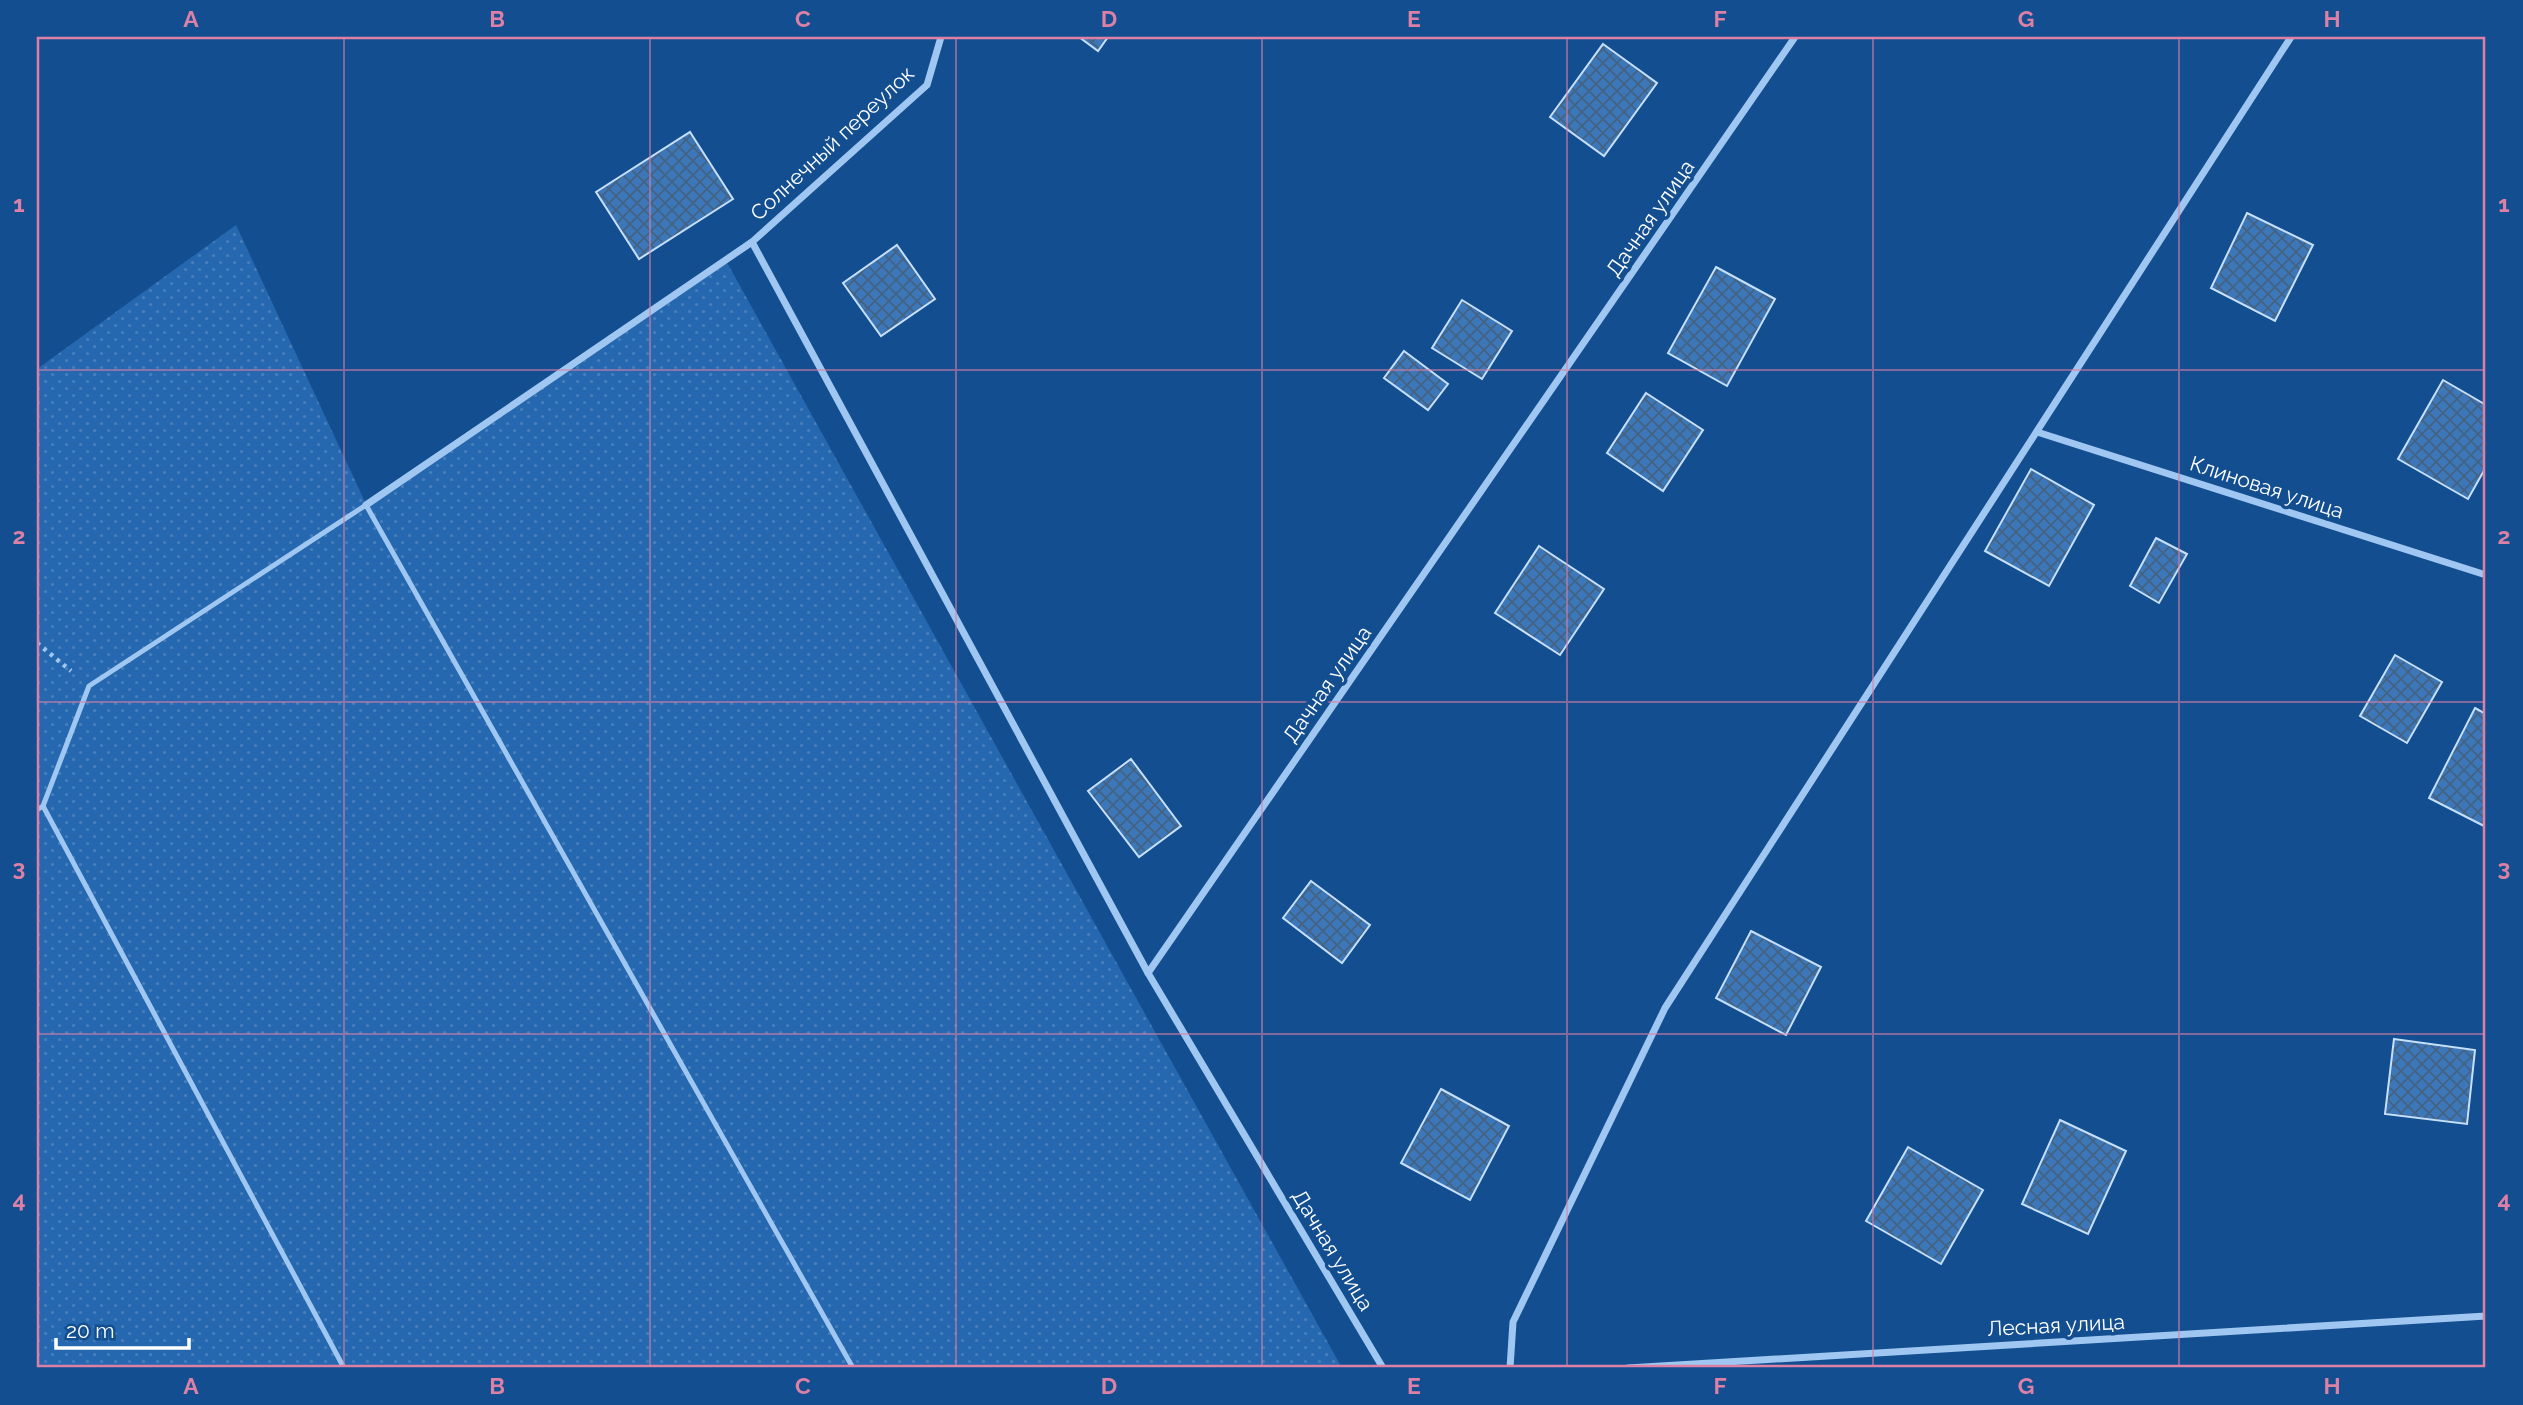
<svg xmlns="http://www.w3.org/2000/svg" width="2523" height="1405" font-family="Raleway,sans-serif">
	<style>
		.grass { fill: url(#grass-dots) }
		.building { fill: url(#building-cross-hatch); stroke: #c6e0fc; stroke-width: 2 }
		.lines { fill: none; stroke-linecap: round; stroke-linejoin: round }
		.path { stroke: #9fc7f1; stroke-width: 4.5; stroke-dasharray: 3.5 5; stroke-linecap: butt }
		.service { stroke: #9fc7f1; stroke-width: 5 }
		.minor { stroke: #9fc7f1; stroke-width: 7 }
		.grid { fill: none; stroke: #dd80a5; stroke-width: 2; stroke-opacity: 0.55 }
		.labels { text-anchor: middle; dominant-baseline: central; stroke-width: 7; stroke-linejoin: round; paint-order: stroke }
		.street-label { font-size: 21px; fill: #fff; stroke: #134e90 }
		.neatline { fill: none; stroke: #dd80a5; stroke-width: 2.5 }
		.grid-label { font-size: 23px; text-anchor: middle; font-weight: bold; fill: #dd80a5 }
	</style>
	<defs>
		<pattern id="grass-dots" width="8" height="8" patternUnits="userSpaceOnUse" patternTransform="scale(1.75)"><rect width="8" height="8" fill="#2568af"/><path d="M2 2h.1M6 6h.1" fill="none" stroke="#467fbb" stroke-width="1.8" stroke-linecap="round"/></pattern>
		<pattern id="building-cross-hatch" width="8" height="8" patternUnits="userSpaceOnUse" patternTransform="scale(1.75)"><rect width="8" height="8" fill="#3c77b9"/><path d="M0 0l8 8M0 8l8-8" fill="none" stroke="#446282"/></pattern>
	</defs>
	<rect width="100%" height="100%" fill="#134e90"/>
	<path class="grass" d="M236,225L366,504L725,259L1342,1368H37V369Z"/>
	<g class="building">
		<path d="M1079,37H1108L1098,51Z"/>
		<path d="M1603,44L1657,83L1604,156L1550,117Z"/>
		<path d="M690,132L733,199L639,259L596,192Z"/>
		<path d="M2247,213L2313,245L2275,321L2211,288Z"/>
		<path d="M897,245L935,299L881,336L843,283Z"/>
		<path d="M1716,267L1775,299L1727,386L1668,353Z"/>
		<path d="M1462,300L1512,331L1482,379L1432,348Z"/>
		<path d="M1404,351L1448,384L1428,410L1384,378Z"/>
		<path d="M2443,380L2486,405V467L2468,499L2398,459Z"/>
		<path d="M1646,393L1703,430L1663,491L1607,453Z"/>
		<path d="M2031,469L2094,505L2049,586L1985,551Z"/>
		<path d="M2156,538L2187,554L2159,603L2130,586Z"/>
		<path d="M1539,546L1604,589L1560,655L1495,613Z"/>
		<path d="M2395,655L2442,682L2407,743L2360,716Z"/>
		<path d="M2475,708L2486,714V827L2429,798Z"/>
		<path d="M1131,759L1181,826L1139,857L1088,791Z"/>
		<path d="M1311,881L1370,925L1342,963L1283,918Z"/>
		<path d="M1751,931L1821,967L1786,1035L1716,998Z"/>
		<path d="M2394,1039L2475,1050L2467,1124L2385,1114Z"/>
		<path d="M1441,1089L1509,1126L1470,1200L1401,1163Z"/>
		<path d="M2060,1120L2126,1151L2088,1234L2022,1204Z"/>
		<path d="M1908,1147L1983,1190L1941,1264L1866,1221Z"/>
	</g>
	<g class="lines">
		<path class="path" d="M37,643L71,671"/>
		<g class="service">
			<path d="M43,806L344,1368"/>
			<path d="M37,810L43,806L89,686L366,505L853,1368"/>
		</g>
		<g class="minor">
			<path d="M752,242L1148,973"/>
			<path d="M2037,432L2486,575"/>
			<path d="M366,505L752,242L927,85L941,37"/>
			<path d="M1383,1368L1148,973L1795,37"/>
			<path d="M1510,1368L1513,1322L1665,1008L2291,37"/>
			<path d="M1628,1368L2486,1316"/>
		</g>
	</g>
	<path class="grid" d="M344,37V1368M650,37V1368M956,37V1368M1262,37V1368M1567,37V1368M1873,37V1368M2179,37V1368M37,370H2486M37,702H2486M37,1034H2486"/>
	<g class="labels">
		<g class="street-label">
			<text transform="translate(832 143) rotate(-43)">Солнечный переулок</text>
			<text transform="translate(1650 218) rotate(-55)">Дачная улица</text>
			<text transform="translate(2267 487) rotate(18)">Клиновая улица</text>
			<text transform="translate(1327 684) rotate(-55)">Дачная улица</text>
			<text transform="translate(1333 1250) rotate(59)">Дачная улица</text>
			<text transform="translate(2056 1325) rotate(-3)">Лесная улица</text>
		</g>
	</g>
	<rect width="2523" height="1405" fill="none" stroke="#134e90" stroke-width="77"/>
	<path d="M56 1338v10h133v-10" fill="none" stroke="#ffffff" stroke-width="3.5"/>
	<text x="66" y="1338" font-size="21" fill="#ffffff" stroke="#134e90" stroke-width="5" paint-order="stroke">20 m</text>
	<rect x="38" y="38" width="2446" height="1328" class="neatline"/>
	<g class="grid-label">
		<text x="191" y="27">A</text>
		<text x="497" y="27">B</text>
		<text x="803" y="27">C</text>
		<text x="1109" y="27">D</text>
		<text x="1414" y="27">E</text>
		<text x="1720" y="27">F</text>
		<text x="2026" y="27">G</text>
		<text x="2332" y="27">H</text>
		<text x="19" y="212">1</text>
		<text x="2504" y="212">1</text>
		<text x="19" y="544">2</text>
		<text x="2504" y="544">2</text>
		<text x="19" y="876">3</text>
		<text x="2504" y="876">3</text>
		<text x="19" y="1208">4</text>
		<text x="2504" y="1208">4</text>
		<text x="191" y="1394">A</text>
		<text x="497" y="1394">B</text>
		<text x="803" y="1394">C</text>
		<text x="1109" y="1394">D</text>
		<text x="1414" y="1394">E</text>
		<text x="1720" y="1394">F</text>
		<text x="2026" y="1394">G</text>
		<text x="2332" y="1394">H</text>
	</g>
</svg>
